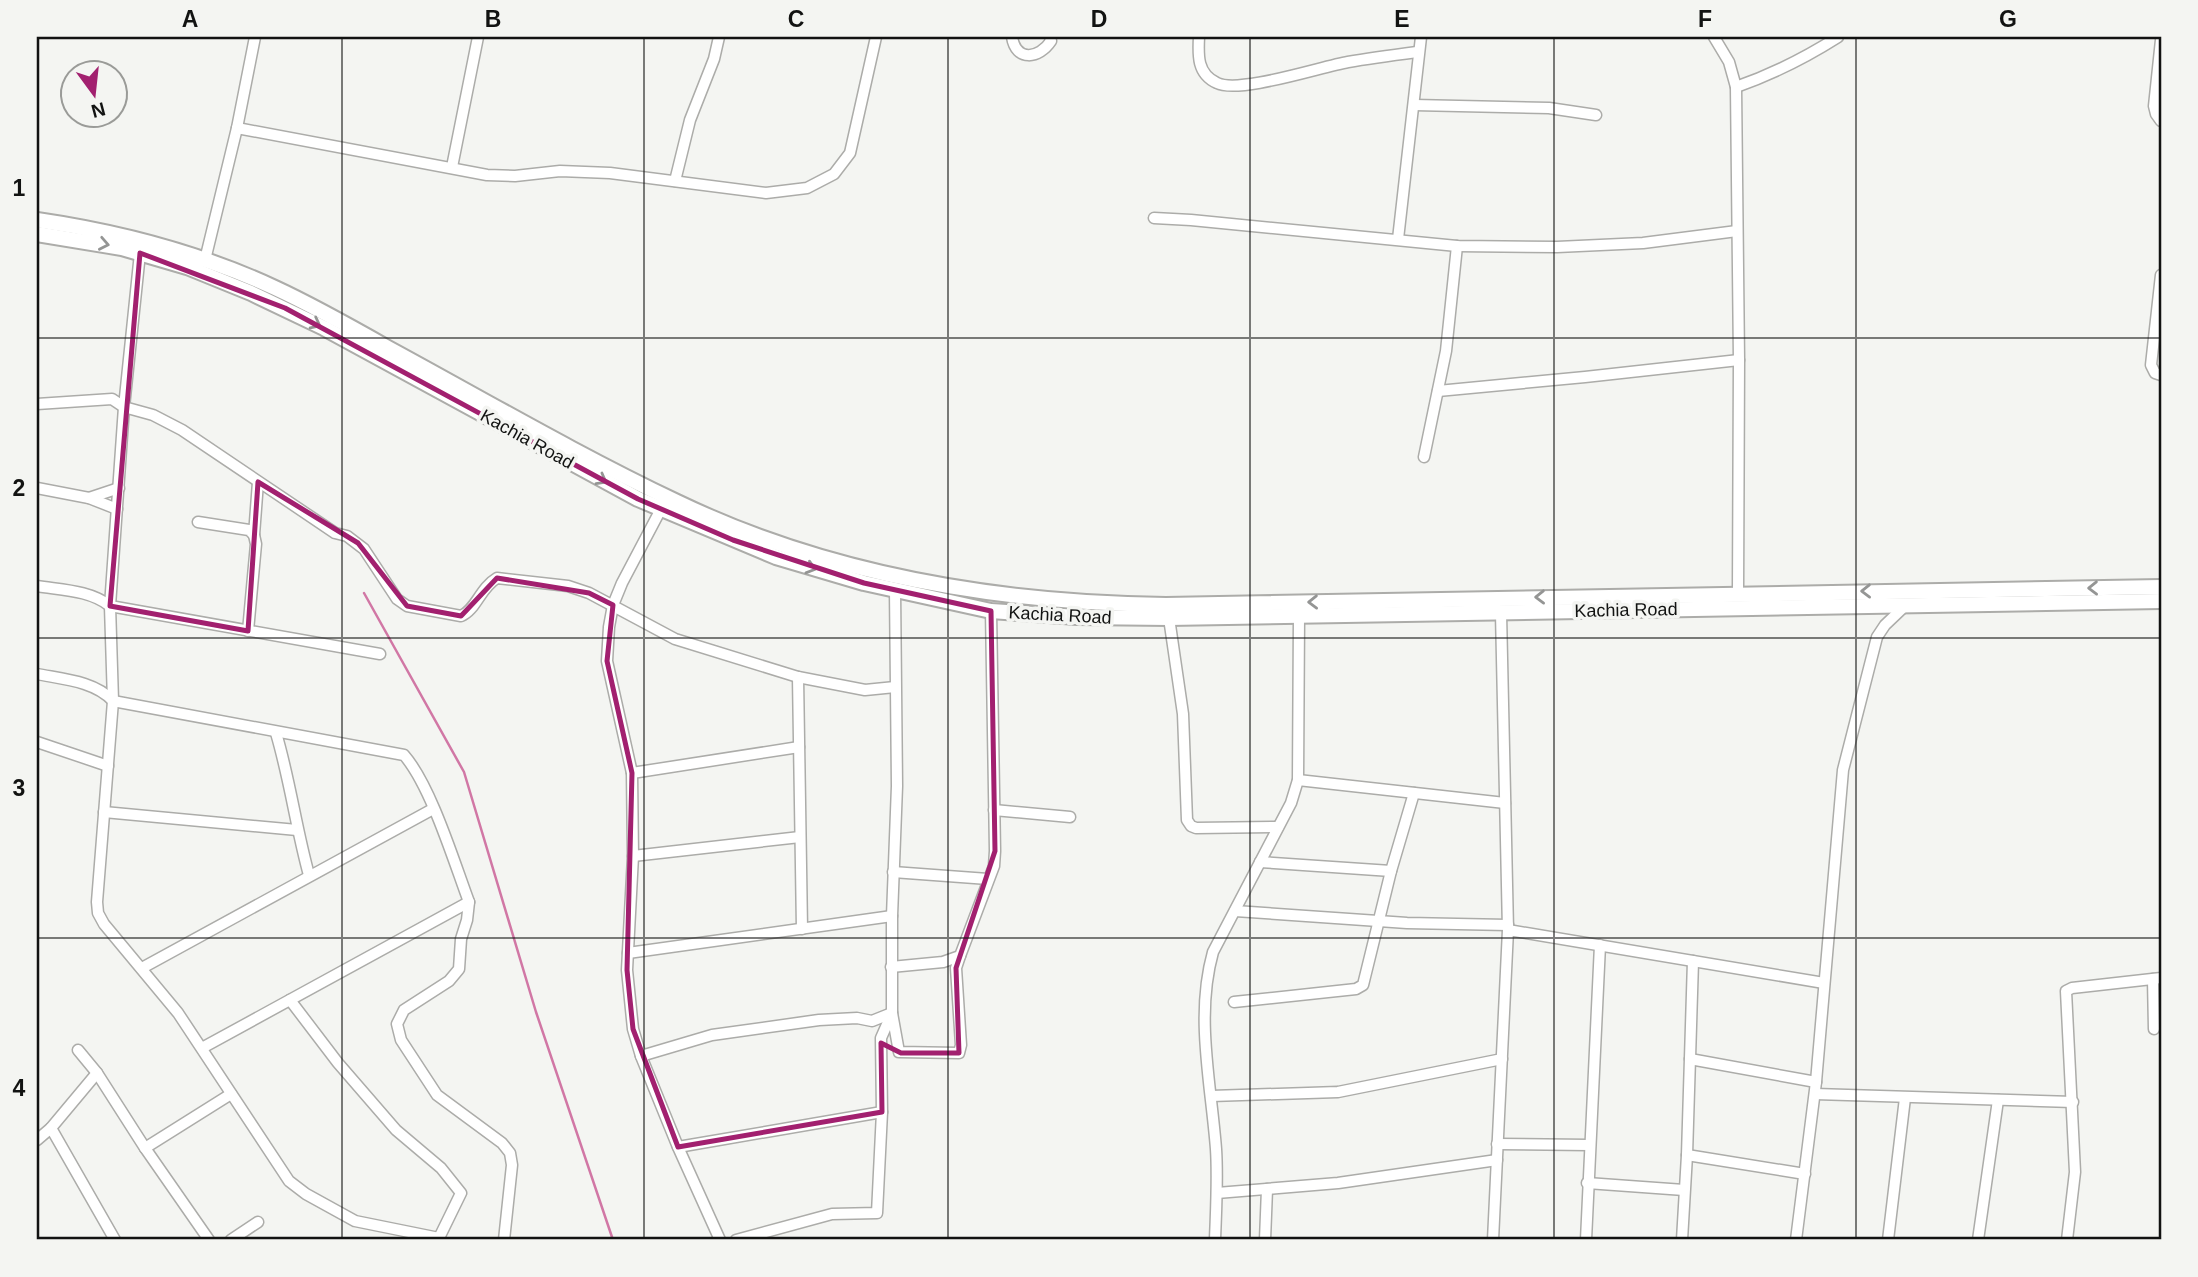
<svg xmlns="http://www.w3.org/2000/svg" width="2198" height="1277" font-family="Helvetica,sans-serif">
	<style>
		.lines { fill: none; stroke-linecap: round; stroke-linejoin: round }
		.stream { stroke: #d177a5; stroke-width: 2.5 }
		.minor-casing { stroke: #acaca9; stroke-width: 13 }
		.highway-casing { stroke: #acaca9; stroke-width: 18 }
		.minor { stroke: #fff; stroke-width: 10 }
		.highway { stroke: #fff; stroke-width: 14 }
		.oneway { stroke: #949594 }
		.marked { fill: none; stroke: #a2206f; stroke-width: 5; stroke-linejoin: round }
		.grid { fill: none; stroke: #121312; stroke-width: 2; stroke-opacity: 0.55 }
		.labels { text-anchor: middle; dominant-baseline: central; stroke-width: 7; stroke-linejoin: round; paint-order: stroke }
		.street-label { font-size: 18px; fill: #121312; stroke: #f4f5f2 }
		.neatline { fill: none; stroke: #121312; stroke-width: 2.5 }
		.grid-label { font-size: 23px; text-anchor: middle; font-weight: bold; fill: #121312 }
	</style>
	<rect width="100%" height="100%" fill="#f4f5f2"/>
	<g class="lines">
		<path class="stream" d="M364,593L464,772L536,1012L613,1240"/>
		<defs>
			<g id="minor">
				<path d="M1012,37C1016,62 1039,59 1051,41L1050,37"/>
				<path d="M1199,37C1198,55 1197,74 1217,83C1239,94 1320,67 1348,62C1371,58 1394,55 1417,52"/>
				<path d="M1714,37L1729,62L1736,87L1739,360L1738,593"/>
				<path d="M2161,40L2154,106L2156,114L2161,121"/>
				<path d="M1736,87C1773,74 1805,58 1838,37"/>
				<path d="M1414,105L1549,108L1596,115"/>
				<path d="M237,128L487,175L515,176L560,171L610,173L766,193L807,188L834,174L850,153L876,37"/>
				<path d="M452,167L478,37"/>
				<path d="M675,181L690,120L714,59L719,37"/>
				<path d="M1154,218L1191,220L1457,246L1557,247L1643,243L1737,231"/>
				<path d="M1398,239L1421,37"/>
				<path d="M140,253L124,407L110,606L113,701L97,902L98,913L104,924L178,1013L289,1181L306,1194L355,1221L439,1238L440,1240"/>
				<path d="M205,260L237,128L255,37"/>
				<path d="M2161,275L2151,365L2155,373L2161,375"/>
				<path d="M1438,391L1585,377L1739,360"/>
				<path d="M37,404L112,399L124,407L153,415L182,430L335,533L347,536L364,549L397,599L407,606L461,616C476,610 480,588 497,578L568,586L589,593L675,639L798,677L865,690L895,687"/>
				<path d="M1424,457L1446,351L1457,246"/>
				<path d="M37,488L89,498L117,509"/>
				<path d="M89,498L119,488"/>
				<path d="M661,509L622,583L613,605L609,627L607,661L632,773L633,856L627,970L633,1029L641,1056L678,1147L720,1240"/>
				<path d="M198,522L249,530L254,535"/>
				<path d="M37,586C61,590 90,590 110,606L380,654"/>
				<path d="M1169,618L1183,714L1187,820L1191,826L1196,828L1278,827"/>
				<path d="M248,631L256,544L254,535L258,482"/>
				<path d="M37,674C62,679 95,681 113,701L404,755C431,786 454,862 469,902L467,920L461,939L459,969L449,981L404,1010L397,1024L401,1040L437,1095L502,1143L510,1153L512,1165L504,1240"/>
				<path d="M798,677L802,929"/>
				<path d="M276,733C290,780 296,828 309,875"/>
				<path d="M37,742L108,766"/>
				<path d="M632,773L799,747"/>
				<path d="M1298,780L1505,803"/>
				<path d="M994,810L1070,817"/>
				<path d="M104,812L297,830"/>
				<path d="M633,856L800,837"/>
				<path d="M1260,862L1391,871"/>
				<path d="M893,872L988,879"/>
				<path d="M1235,911L1407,923L1508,925"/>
				<path d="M1508,930L1824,983"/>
				<path d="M628,953L892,916"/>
				<path d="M891,967L943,962L960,956L994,866L995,851L991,611"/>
				<path d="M142,968L433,809"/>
				<path d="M2153,979L2154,1029"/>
				<path d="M290,1000L338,1063L396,1130L441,1168L461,1193L439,1238"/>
				<path d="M1234,1002L1356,989L1363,985L1391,871L1414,793"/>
				<path d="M202,1048L469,902"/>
				<path d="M78,1050L97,1073L145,1148L209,1240"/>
				<path d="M641,1056L712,1035L819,1020L857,1018L872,1021L892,1013L899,1052L959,1053L961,1045L956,968L960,956"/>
				<path d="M1690,1059L1816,1082"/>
				<path d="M1815,1094L2073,1102"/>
				<path d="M1211,1096L1338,1092L1502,1059"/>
				<path d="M51,1128L97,1073"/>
				<path d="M37,1140L51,1128L115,1240"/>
				<path d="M1497,1144L1589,1145"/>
				<path d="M678,1147L882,1112"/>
				<path d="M145,1148L231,1094"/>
				<path d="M1687,1155L1805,1174"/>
				<path d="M1587,1183L1684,1190"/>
				<path d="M1217,1193L1338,1183L1497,1160"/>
				<path d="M231,1240L258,1222"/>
				<path d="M736,1240L832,1214L877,1213L882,1112L881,1038L892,1013V916L897,786L895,590"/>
				<path d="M1215,1240C1216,1210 1218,1179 1216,1149C1211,1083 1195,1016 1213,952L1291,803L1298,780L1299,616"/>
				<path d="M1265,1240L1267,1189"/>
				<path d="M1493,1240L1508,930L1501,613"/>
				<path d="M1586,1240L1600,945"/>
				<path d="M1682,1240L1687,1155L1693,961"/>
				<path d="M1796,1240L1816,1082L1843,770L1877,637L1885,625L1906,605"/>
				<path d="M1888,1240L1905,1098"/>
				<path d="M1978,1240L1998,1100"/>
				<path d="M2067,1240L2075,1172L2066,991L2072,988L2161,978"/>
			</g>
			<g id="highway">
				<path d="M37,220C119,232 200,253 275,288C314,306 351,327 388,348C484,400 578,455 677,502C829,575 999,603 1166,605L2161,587"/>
				<path d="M37,234L122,248L187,267L251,293L324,328L638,499L776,557L864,583L991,611L1077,617L1169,618L2161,601"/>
			</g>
		</defs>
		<use href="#minor" class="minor-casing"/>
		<use href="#highway" class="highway-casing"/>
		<use href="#minor" class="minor"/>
		<use href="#highway" class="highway"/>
	</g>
	<defs><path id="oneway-chevron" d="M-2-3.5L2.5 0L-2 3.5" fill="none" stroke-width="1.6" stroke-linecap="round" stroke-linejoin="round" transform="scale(1.75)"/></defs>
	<g class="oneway">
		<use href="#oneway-chevron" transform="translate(104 244) rotate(11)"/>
		<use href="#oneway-chevron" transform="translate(316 324) rotate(27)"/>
		<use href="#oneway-chevron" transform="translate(602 480) rotate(29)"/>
		<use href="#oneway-chevron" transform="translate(811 568) rotate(17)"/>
		<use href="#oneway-chevron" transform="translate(2093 588) rotate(179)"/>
		<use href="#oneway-chevron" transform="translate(1866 591) rotate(179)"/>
		<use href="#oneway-chevron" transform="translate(1540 597) rotate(179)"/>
		<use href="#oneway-chevron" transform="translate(1313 602) rotate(179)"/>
	</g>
	<path class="marked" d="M140,253L285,308L638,499L733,540L864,583L991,611L995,851L956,968L959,1053H901L881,1043L882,1112L678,1147L633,1029L627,970L632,773L607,661L613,605L589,593L497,578L461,616L407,606L358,543L258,482L248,631L110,606Z"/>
	<path class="grid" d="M342,37V1240M644,37V1240M948,37V1240M1250,37V1240M1554,37V1240M1856,37V1240M37,338H2161M37,638H2161M37,938H2161"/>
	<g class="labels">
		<g class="street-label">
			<text transform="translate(527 439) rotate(29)">Kachia Road</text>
			<text transform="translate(1626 610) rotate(-1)">Kachia Road</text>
			<text transform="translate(1060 615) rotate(3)">Kachia Road</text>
		</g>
	</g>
	<rect width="2198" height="1277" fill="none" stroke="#f4f5f2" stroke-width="77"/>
	<g transform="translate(94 94) rotate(165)"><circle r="33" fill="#f4f5f2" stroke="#9a9b98" stroke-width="2"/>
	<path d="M0-5L12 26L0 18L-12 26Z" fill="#a2206f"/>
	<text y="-10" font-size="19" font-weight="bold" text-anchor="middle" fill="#121312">N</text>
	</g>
	<rect x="38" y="38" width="2122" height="1200" class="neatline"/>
	<g class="grid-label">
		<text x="190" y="27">A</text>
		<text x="493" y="27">B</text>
		<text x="796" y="27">C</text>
		<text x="1099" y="27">D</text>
		<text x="1402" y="27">E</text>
		<text x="1705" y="27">F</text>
		<text x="2008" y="27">G</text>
		<text x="19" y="196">1</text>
		<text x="19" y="496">2</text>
		<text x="19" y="796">3</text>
		<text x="19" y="1096">4</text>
	</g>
</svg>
